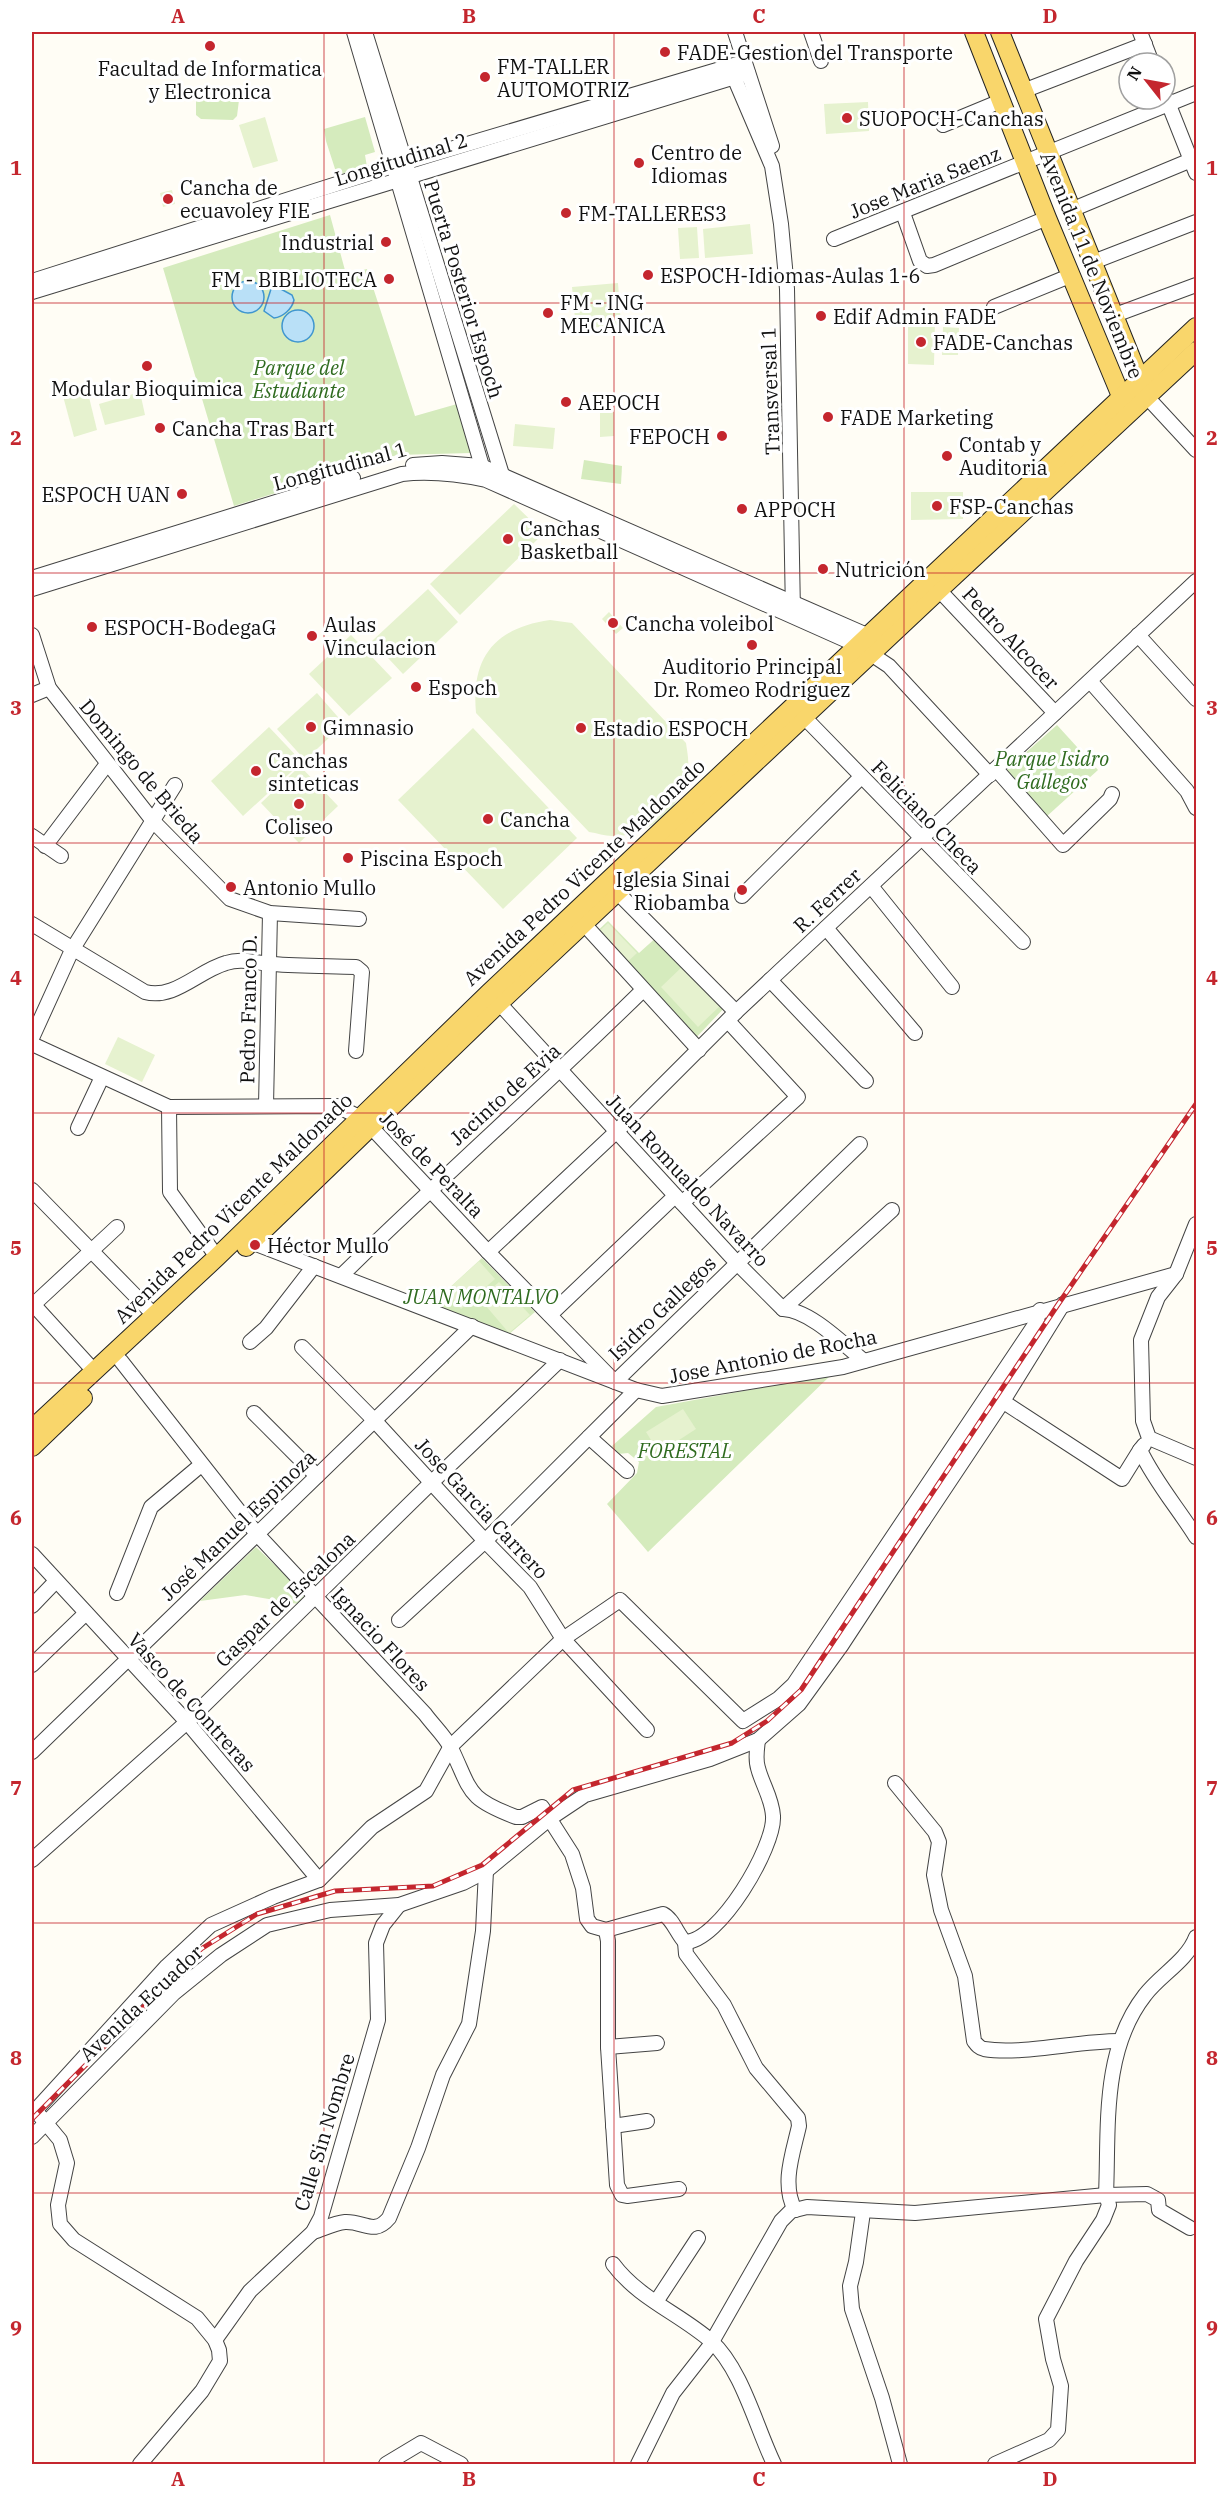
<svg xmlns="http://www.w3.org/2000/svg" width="1228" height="2496" font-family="'IBM Plex Serif',serif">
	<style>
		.green { fill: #d5ebbd }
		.pitch { fill: #e6f2cf }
		.water { fill: #b9e0f7; stroke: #3f96cf; stroke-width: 1.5 }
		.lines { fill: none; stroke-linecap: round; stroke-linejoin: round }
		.minor-casing { stroke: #444; stroke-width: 16 }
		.major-casing { stroke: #222; stroke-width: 20 }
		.minor { stroke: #fff; stroke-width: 14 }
		.major { stroke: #f9d66b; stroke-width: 18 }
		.rail-casing { stroke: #c4262e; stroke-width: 5 }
		.rail { stroke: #fff; stroke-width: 3; stroke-dasharray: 9; stroke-linecap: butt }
		.grid { fill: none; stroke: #c4262e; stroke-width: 1.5; stroke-opacity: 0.55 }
		.poi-dot { fill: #c4262e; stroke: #fff; stroke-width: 2 }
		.labels { text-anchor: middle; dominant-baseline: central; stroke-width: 6; stroke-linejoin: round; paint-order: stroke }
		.poi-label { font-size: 20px; fill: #111; stroke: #fff; text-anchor: start }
		.street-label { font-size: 20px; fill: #111; stroke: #fff }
		.park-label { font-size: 20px; font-style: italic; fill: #2f6b1f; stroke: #fff }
		.neatline { fill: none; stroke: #c4262e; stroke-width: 2 }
		.grid-label { font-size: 20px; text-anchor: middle; font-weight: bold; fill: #c4262e }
	</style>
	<rect width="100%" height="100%" fill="#fffdf5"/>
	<g class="green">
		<path d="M196,91L240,92L237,116L233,120L201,119L196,115Z"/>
		<path d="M365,117L375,152L365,155L367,167L337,175L326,141L324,129Z"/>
		<path d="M330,215L346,274L367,269L415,416L457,404L469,439L471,453L397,455L234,506L163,268Z"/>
		<path d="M584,460L622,466L621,484L581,479Z"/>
		<path d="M1057,725L1098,770L1046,817L1005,771Z"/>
		<path d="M608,921L639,953L659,935L727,1005L689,1045L590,938Z"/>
		<path d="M482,1258L535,1312L508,1335L432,1304Z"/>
		<path d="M831,1375L648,1552L607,1504L637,1473L639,1462L628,1453L618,1454L612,1446L656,1407Z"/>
		<path d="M256,1547L307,1596L298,1604L245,1595L200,1601Z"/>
	</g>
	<g class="pitch">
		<path d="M868,102L869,131L826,134L824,104Z"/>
		<path d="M265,117L278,161L253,168L239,125Z"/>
		<path d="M172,190L175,204L163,207L160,193Z"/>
		<path d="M750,224L753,254L705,258L703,229Z"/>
		<path d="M697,227L699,258L680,259L678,228Z"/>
		<path d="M618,283L621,325L576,329L572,287Z"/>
		<path d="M908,320H935L934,365L908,364Z"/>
		<path d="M943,327L959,328L958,355H942Z"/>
		<path d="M87,389L97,430L74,437L63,396Z"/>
		<path d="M140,392L145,415L105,425L99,404Z"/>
		<path d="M600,412H614V436L600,437Z"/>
		<path d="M515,424L555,428L553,449L513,446Z"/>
		<path d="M911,492H963V519L911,520Z"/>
		<path d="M514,504L544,533L460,615L430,584Z"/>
		<path d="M428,589L458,622L403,674L372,641Z"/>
		<path d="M609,612L623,628L616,634L602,619Z"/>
		<path d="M550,620L572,623L686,743C687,751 689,759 688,767C685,806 651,837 612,836C605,836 597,833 589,832L476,713C471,658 494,628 550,620Z"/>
		<path d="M351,635L392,678L349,716L309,674Z"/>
		<path d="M317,693L344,724L305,760L277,729Z"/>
		<path d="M269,727L302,762L243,816L211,781Z"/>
		<path d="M473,728L577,838L503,909L398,800Z"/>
		<path d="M300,766L338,806L299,843L261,803Z"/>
		<path d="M608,923L637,953L620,969L593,937Z"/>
		<path d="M684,965L721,1005L698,1027L661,987Z"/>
		<path d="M118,1037L155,1055L142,1082L105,1064Z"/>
		<path d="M479,1261L495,1279L461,1309L446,1291Z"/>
		<path d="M499,1282L530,1315L509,1333L480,1299Z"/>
		<path d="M683,1409L696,1429L659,1453L646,1432Z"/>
	</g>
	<g class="water">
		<circle cx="248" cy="297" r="16"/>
		<path d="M279,288L292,295L294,300C292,309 283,317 274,318L264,311L271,289Z"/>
		<circle cx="298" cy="326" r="16"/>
	</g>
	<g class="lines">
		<defs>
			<g id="minor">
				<path d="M354,32L484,473"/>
				<path d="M365,32L504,481"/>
				<path d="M735,32L772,146"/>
				<path d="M811,32L821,61"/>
				<path d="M1140,32L1152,63"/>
				<path d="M731,70L772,166L781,224L787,289L793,612"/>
				<path d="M1023,91L1145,44"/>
				<path d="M1165,95L1196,173"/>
				<path d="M943,125L1001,101"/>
				<path d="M1071,210L1196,158"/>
				<path d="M903,213L920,261L927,266L934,265L1047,218"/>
				<path d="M834,239L1196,93"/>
				<path d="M1093,262L1196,222"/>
				<path d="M32,281L393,166L744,62"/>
				<path d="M32,292L748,73"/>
				<path d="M994,307L1072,275"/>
				<path d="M1115,315L1196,285"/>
				<path d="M1147,397L1196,450"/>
				<path d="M413,465L442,463L481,466L876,639"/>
				<path d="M32,578L353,478"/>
				<path d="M32,589L402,474C430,471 458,474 486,480L859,646L889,666L990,775"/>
				<path d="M939,590L1055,713"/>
				<path d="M32,635L49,688L153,821L230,899L270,913L359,919"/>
				<path d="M1138,635L1196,699"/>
				<path d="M1090,681L1187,791L1196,808"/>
				<path d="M32,695L49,688"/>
				<path d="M805,718L1023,942"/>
				<path d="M996,769L1063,845L1110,799L1112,794"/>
				<path d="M32,836L61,856"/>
				<path d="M45,846L107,764"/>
				<path d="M871,886L952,987"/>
				<path d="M618,893L736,1012"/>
				<path d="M742,896L861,777"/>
				<path d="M32,924L145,992C174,1000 198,971 226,963C241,958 256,963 272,964C300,966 328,966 356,967L362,972L356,1051"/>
				<path d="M584,924L699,1050"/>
				<path d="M826,928L915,1033"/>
				<path d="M770,980L866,1081"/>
				<path d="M499,1003L737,1263L783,1309C810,1310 843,1344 864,1361"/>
				<path d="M32,1038L72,950L175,785"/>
				<path d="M32,1044L169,1107L337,1106L361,1118L372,1128L488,1252L615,1382L860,1144"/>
				<path d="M266,1106L270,913"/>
				<path d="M169,1107L170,1192L217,1257"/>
				<path d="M78,1128L102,1077"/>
				<path d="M32,1190L154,1315"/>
				<path d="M682,1203L798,1097L728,1021"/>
				<path d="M1196,1224L1176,1274L1158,1297L1141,1340L1143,1421L1149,1438L1196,1458"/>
				<path d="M251,1242L636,1390L662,1396L843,1367L1176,1274"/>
				<path d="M488,1252L616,1132L736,1012L1196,581"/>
				<path d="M341,1276C440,1179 544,1087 643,990"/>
				<path d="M32,1303L94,1371"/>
				<path d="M33,1305L117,1227"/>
				<path d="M783,1309L892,1210"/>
				<path d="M550,1315L675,1196"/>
				<path d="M250,1342L266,1328L314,1266"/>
				<path d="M302,1347L374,1420L485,1541L530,1587L563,1639L647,1730"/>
				<path d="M121,1361L257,1534L425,1714C433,1725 445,1736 451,1748C472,1792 466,1798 516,1817H522L542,1807L572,1854L583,1888L587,1919L592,1926L606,1930L663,1914C673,1919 677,1934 685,1942C719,1942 775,1847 773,1816C772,1798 762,1784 758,1768C755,1759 757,1749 758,1740"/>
				<path d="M996,1397L1122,1479L1140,1450"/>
				<path d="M254,1413L317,1476"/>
				<path d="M589,1437L627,1471"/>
				<path d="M1144,1445L1140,1450C1155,1482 1178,1508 1196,1537"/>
				<path d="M923,1521L1003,1401L1063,1304"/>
				<path d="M32,1554L187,1722L319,1880"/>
				<path d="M117,1593L151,1507L201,1465"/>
				<path d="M32,1606L56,1581"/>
				<path d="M399,1620L485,1541L636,1390"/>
				<path d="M32,1665L86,1613"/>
				<path d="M32,1752L472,1326"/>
				<path d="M895,1783L935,1832L939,1842L934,1875L941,1910L965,1976L974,2041C977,2045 979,2048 984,2049C1022,2055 1077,2041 1119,2041"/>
				<path d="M32,1860L187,1722L432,1482L560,1360"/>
				<path d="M606,1930L608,1941V2047L617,2185L622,2195L627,2196L679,2189"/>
				<path d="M685,1942L686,1954L724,2005L756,2068L798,2118L799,2126C793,2153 781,2184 795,2210"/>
				<path d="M608,2047L657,2043"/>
				<path d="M34,2112L167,1966L211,1925L273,1897L319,1880L372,1827L426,1791L451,1746L563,1639L620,1600L743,1721L778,1699L794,1684L1036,1323L1040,1310"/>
				<path d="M40,2116L60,2140L67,2163L58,2205L60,2224L74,2240L197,2318L215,2340L219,2350L220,2361L202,2391L140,2464"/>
				<path d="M613,2126L647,2121"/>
				<path d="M32,2137L174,1993L221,1955L267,1925L330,1910L399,1905L463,1883L486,1871L549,1819L585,1795L710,1759L758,1740L799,1704L841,1646L923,1521L912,1509"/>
				<path d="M863,2212L856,2262L850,2286L852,2309L882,2398L900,2464"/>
				<path d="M313,2232C323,2229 334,2223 345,2222C364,2221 374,2236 389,2218L418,2148L443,2075L469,2024L483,1931L486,1871"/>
				<path d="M613,2264C638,2298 680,2314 711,2341C742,2369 756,2427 774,2464"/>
				<path d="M656,2302L698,2238"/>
				<path d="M215,2340L250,2291L313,2232L321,2217L378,2020L376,1943L383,1925L399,1905"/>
				<path d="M386,2464L421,2443L461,2464"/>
				<path d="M638,2464L673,2393L709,2347L781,2221L791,2211L807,2207L915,2213L1106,2195L1147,2194L1158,2200L1159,2210L1190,2228"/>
				<path d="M995,2464L1049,2440L1058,2430L1061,2386L1053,2359L1046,2319L1076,2261L1103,2220L1109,2205L1106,2195C1109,2129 1101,2051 1145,1995C1160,1975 1187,1961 1196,1937"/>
			</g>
			<g id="major">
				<path d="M974,32L1047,218L1126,408"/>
				<path d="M1000,32L1144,390"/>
				<path d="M246,1247L499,1003L939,590L1196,351"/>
				<path d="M32,1429L217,1257L489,993L1196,327"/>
				<path d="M32,1447L83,1398"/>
			</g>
		</defs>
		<use href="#minor" class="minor-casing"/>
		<use href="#major" class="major-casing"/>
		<use href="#minor" class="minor"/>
		<use href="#major" class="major"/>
		<defs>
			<path id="rail" d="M32,2119L201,1949L257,1914L335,1891L433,1886L482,1865L573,1790L732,1743L767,1721L801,1690L1057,1306L1196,1104"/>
		</defs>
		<use href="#rail" class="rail-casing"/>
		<use href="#rail" class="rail"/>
	</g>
	<path class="grid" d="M324,32V2464M614,32V2464M904,32V2464M32,303H1196M32,573H1196M32,843H1196M32,1113H1196M32,1383H1196M32,1653H1196M32,1923H1196M32,2193H1196"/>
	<g class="poi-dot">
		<circle cx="210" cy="46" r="6"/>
		<circle cx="665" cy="52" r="6"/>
		<circle cx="485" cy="77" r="6"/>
		<circle cx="847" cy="118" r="6"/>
		<circle cx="639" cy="163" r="6"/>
		<circle cx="168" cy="199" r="6"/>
		<circle cx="566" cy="213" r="6"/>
		<circle cx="386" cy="242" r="6"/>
		<circle cx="648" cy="275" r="6"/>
		<circle cx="389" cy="279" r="6"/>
		<circle cx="548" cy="313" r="6"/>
		<circle cx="821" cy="316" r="6"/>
		<circle cx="921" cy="342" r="6"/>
		<circle cx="147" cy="366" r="6"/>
		<circle cx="566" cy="402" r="6"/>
		<circle cx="828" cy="417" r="6"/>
		<circle cx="160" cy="428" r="6"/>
		<circle cx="722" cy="436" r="6"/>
		<circle cx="947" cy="456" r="6"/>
		<circle cx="182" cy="494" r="6"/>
		<circle cx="937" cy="506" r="6"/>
		<circle cx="742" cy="509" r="6"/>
		<circle cx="508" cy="539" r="6"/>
		<circle cx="823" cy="569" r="6"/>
		<circle cx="613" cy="623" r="6"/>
		<circle cx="92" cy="627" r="6"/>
		<circle cx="312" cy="636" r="6"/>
		<circle cx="752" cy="645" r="6"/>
		<circle cx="416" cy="687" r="6"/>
		<circle cx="311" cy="727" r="6"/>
		<circle cx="581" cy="728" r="6"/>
		<circle cx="256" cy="771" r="6"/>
		<circle cx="299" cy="804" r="6"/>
		<circle cx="488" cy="819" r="6"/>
		<circle cx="348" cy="858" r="6"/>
		<circle cx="231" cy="887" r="6"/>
		<circle cx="742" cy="890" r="6"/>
		<circle cx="255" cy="1245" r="6"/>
	</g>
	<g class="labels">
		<g class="poi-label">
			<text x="677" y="52">FADE-Gestion del Transporte</text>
			<text x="497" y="66">FM-TALLER<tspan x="497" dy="23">AUTOMOTRIZ</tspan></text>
			<text x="210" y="68" text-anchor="middle">Facultad de Informatica<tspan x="210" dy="23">y Electronica</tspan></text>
			<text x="859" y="118">SUOPOCH-Canchas</text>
			<text x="651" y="152">Centro de<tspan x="651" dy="23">Idiomas</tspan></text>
			<text x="180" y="187">Cancha de<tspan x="180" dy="23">ecuavoley FIE</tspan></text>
			<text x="578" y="213">FM-TALLERES3</text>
			<text x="374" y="242" text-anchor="end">Industrial</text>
			<text x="660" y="275">ESPOCH-Idiomas-Aulas 1-6</text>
			<text x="377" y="279" text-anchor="end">FM - BIBLIOTECA</text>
			<text x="560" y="302">FM - ING<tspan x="560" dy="23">MECANICA</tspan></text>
			<text x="833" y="316">Edif Admin FADE</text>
			<text x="933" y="342">FADE-Canchas</text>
			<text x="147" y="388" text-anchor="middle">Modular Bioquimica</text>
			<text x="578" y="402">AEPOCH</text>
			<text x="840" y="417">FADE Marketing</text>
			<text x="172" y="428">Cancha Tras Bart</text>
			<text x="710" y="436" text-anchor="end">FEPOCH</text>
			<text x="959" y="444">Contab y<tspan x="959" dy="23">Auditoria</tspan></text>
			<text x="170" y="494" text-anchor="end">ESPOCH UAN</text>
			<text x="949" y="506">FSP-Canchas</text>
			<text x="754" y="509">APPOCH</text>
			<text x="520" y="528">Canchas<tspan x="520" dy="23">Basketball</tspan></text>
			<text x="835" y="569">Nutrición</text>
			<text x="625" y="623">Cancha voleibol</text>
			<text x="324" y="624">Aulas<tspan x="324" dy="23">Vinculacion</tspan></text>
			<text x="104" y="627">ESPOCH-BodegaG</text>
			<text x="752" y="666" text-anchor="middle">Auditorio Principal<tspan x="752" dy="23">Dr. Romeo Rodriguez</tspan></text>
			<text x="428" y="687">Espoch</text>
			<text x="323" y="727">Gimnasio</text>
			<text x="593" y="728">Estadio ESPOCH</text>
			<text x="268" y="760">Canchas<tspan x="268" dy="23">sinteticas</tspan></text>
			<text x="500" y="819">Cancha</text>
			<text x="299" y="826" text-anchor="middle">Coliseo</text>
			<text x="360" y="858">Piscina Espoch</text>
			<text x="730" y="879" text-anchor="end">Iglesia Sinai<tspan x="730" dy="23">Riobamba</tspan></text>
			<text x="243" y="887">Antonio Mullo</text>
			<text x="267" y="1245">Héctor Mullo</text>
		</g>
		<g class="street-label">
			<text transform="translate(401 159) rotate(-17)">Longitudinal 2</text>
			<text transform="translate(925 182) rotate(-22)">Jose Maria Saenz</text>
			<text transform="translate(1092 265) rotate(68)">Avenida 11 de Noviembre</text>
			<text transform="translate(464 289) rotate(73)">Puerta Posterior Espoch</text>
			<text transform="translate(770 391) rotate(-92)">Transversal 1</text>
			<text transform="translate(340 466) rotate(-15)">Longitudinal 1</text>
			<text transform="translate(1011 638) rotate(47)">Pedro Alcocer</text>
			<text transform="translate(142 771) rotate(50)">Domingo de Brieda</text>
			<text transform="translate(927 817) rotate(46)">Feliciano Checa</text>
			<text transform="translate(584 872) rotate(-43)">Avenida Pedro Vicente Maldonado</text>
			<text transform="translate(827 900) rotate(-43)">R. Ferrer</text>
			<text transform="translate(248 1009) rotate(-89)">Pedro Franco D.</text>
			<text transform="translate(505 1094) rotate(-42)">Jacinto de Evia</text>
			<text transform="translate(432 1164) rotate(46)">José de Peralta</text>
			<text transform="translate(688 1180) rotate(47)">Juan Romualdo Navarro</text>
			<text transform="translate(233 1208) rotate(-44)">Avenida Pedro Vicente Maldonado</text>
			<text transform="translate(662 1308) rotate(-44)">Isidro Gallegos</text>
			<text transform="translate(773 1356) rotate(-11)">Jose Antonio de Rocha</text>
			<text transform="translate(482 1508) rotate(47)">Jose Garcia Carrero</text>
			<text transform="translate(238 1525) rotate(-44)">José Manuel Espinoza</text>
			<text transform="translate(285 1599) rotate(-44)">Gaspar de Escalona</text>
			<text transform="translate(381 1639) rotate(47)">Ignacio Flores</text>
			<text transform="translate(192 1702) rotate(48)">Vasco de Contreras</text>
			<text transform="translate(141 2003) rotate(-43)">Avenida Ecuador</text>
			<text transform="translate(324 2132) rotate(-73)">Calle Sin Nombre</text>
		</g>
		<g class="park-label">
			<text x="299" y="367">Parque del<tspan x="299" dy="23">Estudiante</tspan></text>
			<text x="1052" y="758">Parque Isidro<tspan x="1052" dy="23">Gallegos</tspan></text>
			<text x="481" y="1296">JUAN MONTALVO</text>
			<text x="685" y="1450">FORESTAL</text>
		</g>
	</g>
	<rect width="1228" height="2496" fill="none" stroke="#ffffff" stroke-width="66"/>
	<g transform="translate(1147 81) rotate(301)"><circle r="28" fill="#ffffff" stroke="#a0a0a0" stroke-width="1.5"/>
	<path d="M0-4.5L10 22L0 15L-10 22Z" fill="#c4262e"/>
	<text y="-9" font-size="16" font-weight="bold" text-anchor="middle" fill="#111111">N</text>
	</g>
	<rect x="33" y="33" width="1162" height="2430" class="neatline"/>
	<g class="grid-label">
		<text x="178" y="23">A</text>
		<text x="469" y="23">B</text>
		<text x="759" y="23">C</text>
		<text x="1050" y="23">D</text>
		<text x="16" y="175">1</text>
		<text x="1212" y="175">1</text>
		<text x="16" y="445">2</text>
		<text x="1212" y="445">2</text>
		<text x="16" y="715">3</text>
		<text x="1212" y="715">3</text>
		<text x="16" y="985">4</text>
		<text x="1212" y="985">4</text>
		<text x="16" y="1255">5</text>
		<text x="1212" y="1255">5</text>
		<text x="16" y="1525">6</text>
		<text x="1212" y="1525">6</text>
		<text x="16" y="1795">7</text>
		<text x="1212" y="1795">7</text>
		<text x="16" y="2065">8</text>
		<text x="1212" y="2065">8</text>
		<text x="16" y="2335">9</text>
		<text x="1212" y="2335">9</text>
		<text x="178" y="2486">A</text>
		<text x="469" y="2486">B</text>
		<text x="759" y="2486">C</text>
		<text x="1050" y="2486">D</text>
	</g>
</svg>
